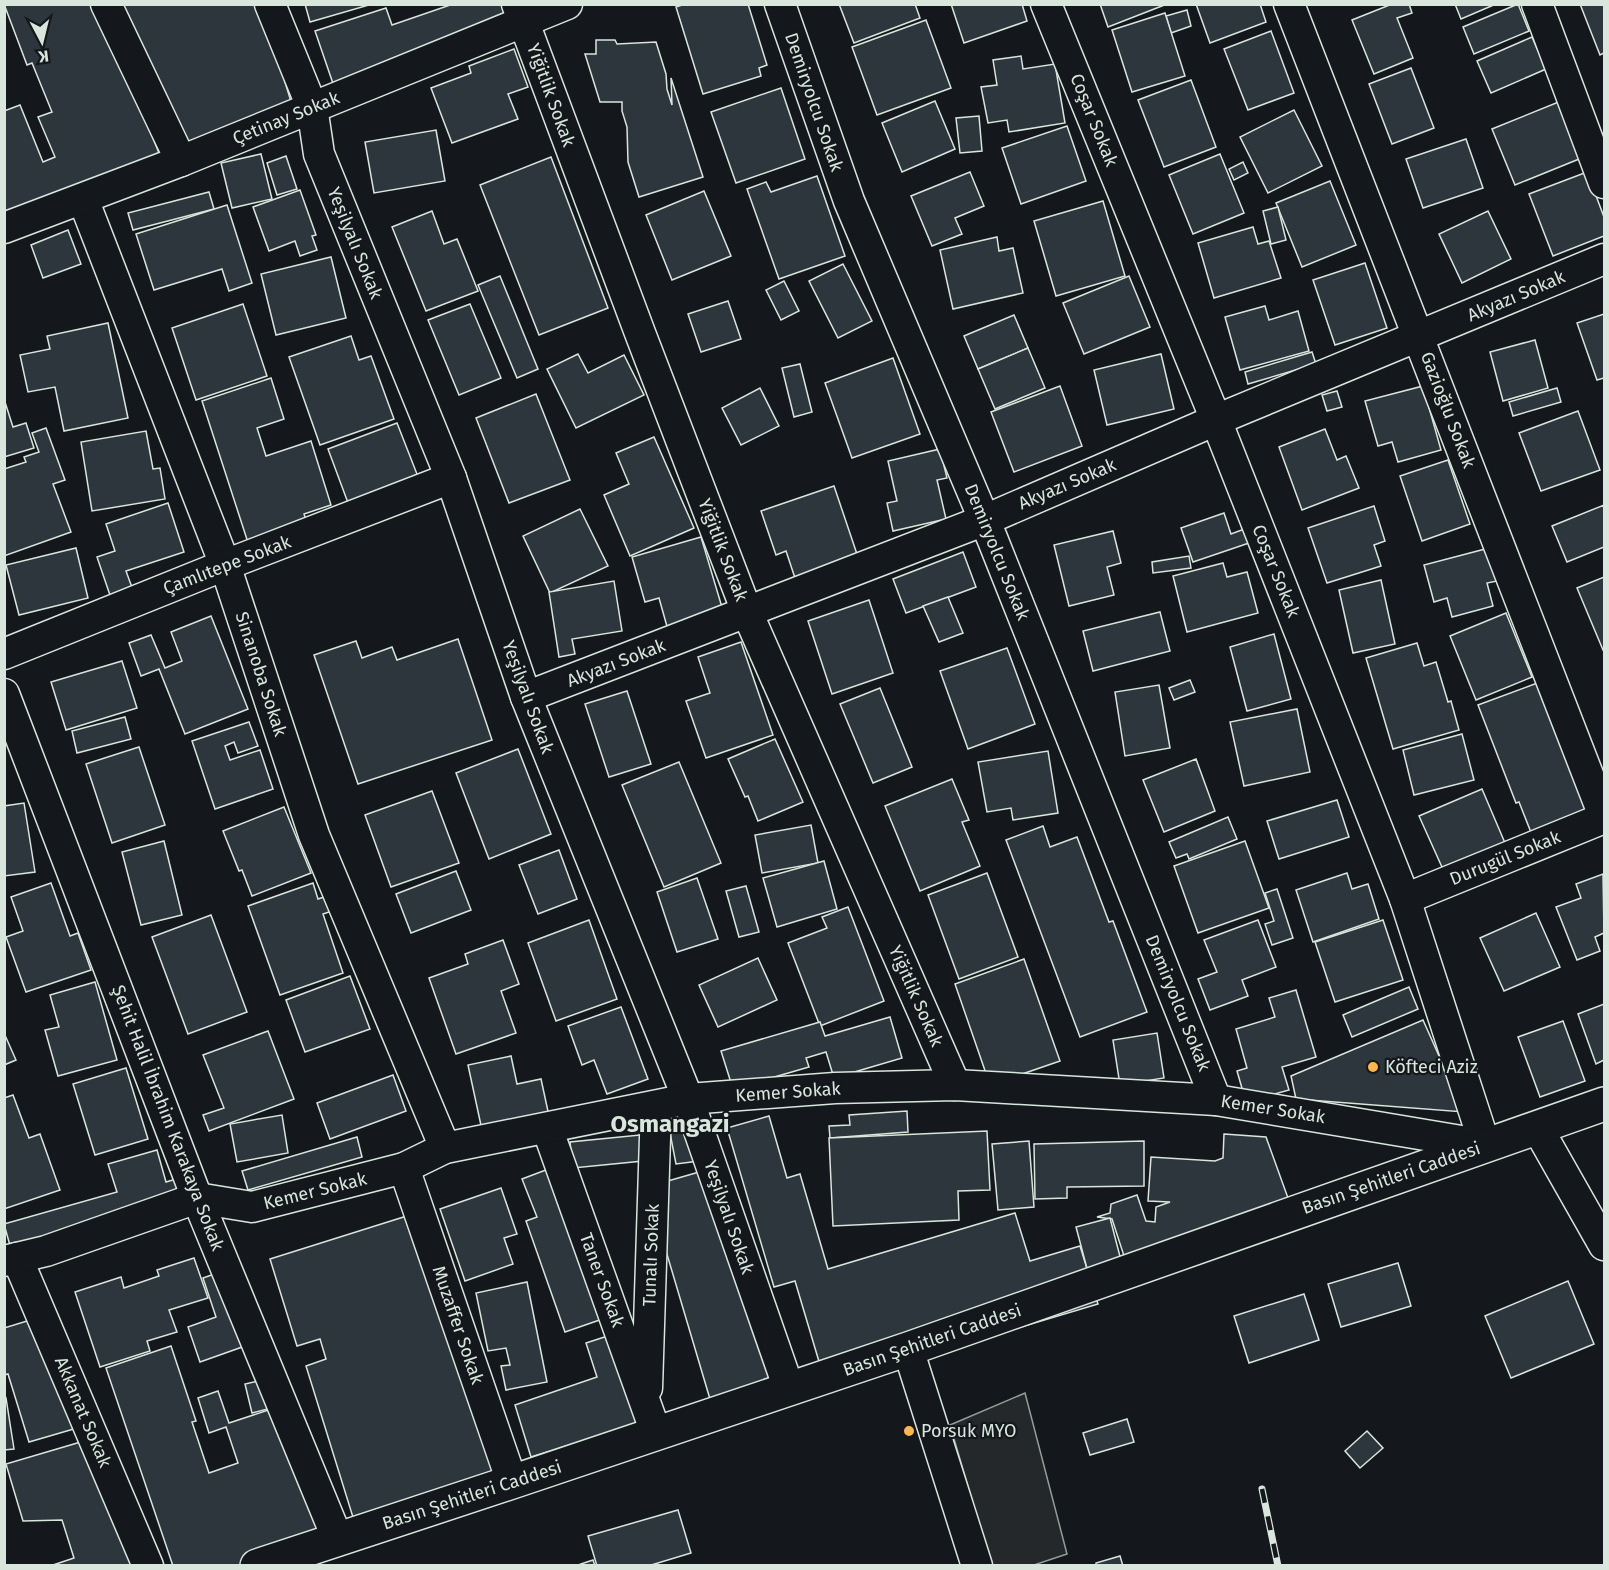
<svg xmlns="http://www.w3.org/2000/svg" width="1609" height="1570" font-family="'Fira Sans',sans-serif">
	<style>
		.parking { fill: #24282b; stroke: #939e99; stroke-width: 1.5 }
		.building { fill: #2c363c; stroke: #d8e6dc; stroke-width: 1.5 }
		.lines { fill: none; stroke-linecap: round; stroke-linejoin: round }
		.minor-casing { stroke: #d8e6dc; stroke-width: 33 }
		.major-casing { stroke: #d8e6dc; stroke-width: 36 }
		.minor { stroke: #14181c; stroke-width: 30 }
		.major { stroke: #14181c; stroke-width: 33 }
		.rail-casing { stroke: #d8e6dc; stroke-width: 7 }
		.rail { stroke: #14181c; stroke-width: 4.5; stroke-dasharray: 14; stroke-linecap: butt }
		.poi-dot { fill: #ffb74d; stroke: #14181c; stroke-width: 2 }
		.labels { text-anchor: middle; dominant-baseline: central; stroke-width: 4.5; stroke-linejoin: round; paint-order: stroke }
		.street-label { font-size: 18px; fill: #d8e6dc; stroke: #14181c }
		.poi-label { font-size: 18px; fill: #d8e6dc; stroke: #14181c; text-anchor: start }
		.district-label { font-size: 24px; font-weight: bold; fill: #d8e6dc; stroke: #14181c }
	</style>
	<rect width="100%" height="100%" fill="#14181c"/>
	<path class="parking" d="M1025,1393L1067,1554L1034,1565H991L950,1425Z"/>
	<g class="building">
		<path d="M4,4H99L163,163L4,226V111L20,105L43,162L55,157L38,117L52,112L32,63L27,65Z"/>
		<path d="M121,4H261L293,108L171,166Z"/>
		<path d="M305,4H369V5L310,22Z"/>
		<path d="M453,4H512L523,35L338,98L315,31L386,8L392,25Z"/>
		<path d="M685,4H748L767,65L759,68L761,76L703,94L676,7Z"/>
		<path d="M839,4H915L920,18L854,43Z"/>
		<path d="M951,4H1022L1027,21L964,43Z"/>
		<path d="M1100,4H1167L1108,27Z"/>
		<path d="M1196,4H1260L1266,22L1210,43Z"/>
		<path d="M1392,4H1409L1412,13L1397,18L1413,58L1374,74L1352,20Z"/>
		<path d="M1455,4H1496L1461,19Z"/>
		<path d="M1518,4L1529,31L1474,54L1463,27Z"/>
		<path d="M1580,4H1604V53L1600,55Z"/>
		<path d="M1187,10L1191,26L1171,33L1166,16Z"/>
		<path d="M1165,13L1185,76L1132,92L1112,30Z"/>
		<path d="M926,20L951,88L877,115L852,47Z"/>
		<path d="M1271,31L1294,93L1248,110L1224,49Z"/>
		<path d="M1532,37L1546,69L1491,93L1477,61Z"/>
		<path d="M596,40H615L617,44L656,42L666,74L667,89L672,105L671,78L703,177L639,197L628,162L627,127L622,111V102H600L585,54H596Z"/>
		<path d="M514,49L528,87L508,94L518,119L452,143L431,88L471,73L469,66Z"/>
		<path d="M1021,56L1023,69L1055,64L1065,123L1009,132L1007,120L988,123L981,87L997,85L993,60Z"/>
		<path d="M1411,68L1434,128L1392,144L1369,84Z"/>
		<path d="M1191,80L1216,147L1164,167L1138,100Z"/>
		<path d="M781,88L805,159L736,183L711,112Z"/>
		<path d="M935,101L955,149L902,172L882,123Z"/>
		<path d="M1561,101L1584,157L1515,185L1492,129Z"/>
		<path d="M1294,110L1322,166L1268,193L1240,137Z"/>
		<path d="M979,116L982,151L960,153L956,118Z"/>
		<path d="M1067,126L1086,181L1021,204L1002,148Z"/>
		<path d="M436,130L445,181L374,193L365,142Z"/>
		<path d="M1466,139L1483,188L1423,208L1406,159Z"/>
		<path d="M261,154L272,199L232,208L221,163Z"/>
		<path d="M1220,154L1244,213L1193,234L1169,175Z"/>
		<path d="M286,156L297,189L277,195L267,163Z"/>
		<path d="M551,157L608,308L539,335L480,185Z"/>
		<path d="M1243,162L1248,173L1234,180L1229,169Z"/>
		<path d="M970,172L984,206L955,218L962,234L932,246L911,196Z"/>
		<path d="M1587,172L1604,217V236L1553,256L1529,194Z"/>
		<path d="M817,176L845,256L779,279L747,189L766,182L771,192Z"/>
		<path d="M1330,181L1356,245L1302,267L1276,203Z"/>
		<path d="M300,190L316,235L312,236L317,250L300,256L295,241L269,251L253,207Z"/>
		<path d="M704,191L731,256L672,280L646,215Z"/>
		<path d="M209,192L214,209L133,230L128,213Z"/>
		<path d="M1103,201L1125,276L1056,296L1034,221Z"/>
		<path d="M227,205L252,283L229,291L222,269L154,290L136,234Z"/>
		<path d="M1278,207L1286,240L1271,244L1263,211Z"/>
		<path d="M432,211L444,244L457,239L478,291L426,311L392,227Z"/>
		<path d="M1488,211L1511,259L1462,283L1439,234Z"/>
		<path d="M1253,227L1258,244L1269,241L1281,278L1214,298L1198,243Z"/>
		<path d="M68,230L81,264L43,278L31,245Z"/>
		<path d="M997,237L999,251L1013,248L1023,293L953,309L940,250Z"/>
		<path d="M331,257L346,318L276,335L261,274Z"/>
		<path d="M1365,263L1387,328L1335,345L1313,280Z"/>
		<path d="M843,264L872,321L838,338L809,281Z"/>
		<path d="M500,276L538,369L517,378L478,285Z"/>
		<path d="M1129,276L1150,327L1084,354L1063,303Z"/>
		<path d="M784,281L799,311L781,320L766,290Z"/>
		<path d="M728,301L741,339L701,352L688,314Z"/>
		<path d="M243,304L267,376L196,400L172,328Z"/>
		<path d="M470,304L501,378L459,395L428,320Z"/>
		<path d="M1265,306L1269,320L1298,311L1309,351L1240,370L1225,317Z"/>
		<path d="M1604,314V378L1597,380L1577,323Z"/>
		<path d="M1014,315L1028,348L978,369L964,336Z"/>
		<path d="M108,323L128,418L64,431L55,387L28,392L20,355L50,349L47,336Z"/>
		<path d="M351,336L359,360L371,356L394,419L320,445L289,357Z"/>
		<path d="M1535,340L1548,388L1503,401L1490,352Z"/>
		<path d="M1028,348L1045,388L995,409L978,369Z"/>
		<path d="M1312,352L1316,364L1248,384L1245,372Z"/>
		<path d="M578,354L588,373L624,355L644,395L576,428L547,369Z"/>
		<path d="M1161,354L1174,409L1107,425L1094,370Z"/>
		<path d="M893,358L920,434L852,458L825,383Z"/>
		<path d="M800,364L812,412L794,417L782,368Z"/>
		<path d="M271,378L284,419L257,428L266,456L311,441L331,505L304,514L312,539L253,558L202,401Z"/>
		<path d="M1060,386L1082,446L1014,472L991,412Z"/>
		<path d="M1423,386L1441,450L1398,462L1392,442L1378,446L1365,401Z"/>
		<path d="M760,388L779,426L741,445L722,408Z"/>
		<path d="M1557,388L1561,402L1513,416L1509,402Z"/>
		<path d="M1337,391L1342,407L1327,411L1322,395Z"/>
		<path d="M536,394L570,480L509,503L476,418Z"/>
		<path d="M4,399L13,427L26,423L34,448L4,457Z"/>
		<path d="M1578,411L1600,470L1541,491L1519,433Z"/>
		<path d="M397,423L424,492L354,519L328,449Z"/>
		<path d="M46,428L65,480L53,484L71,532L4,556V469L26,462L24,457L39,452L32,433Z"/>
		<path d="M1325,429L1337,460L1346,456L1359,488L1302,510L1279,447Z"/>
		<path d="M146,431L153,469L160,468L165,499L92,511L81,442Z"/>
		<path d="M654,437L694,528L630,556L604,495L629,484L616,453Z"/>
		<path d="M940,449L947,478L937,480L946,519L893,531L887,503L897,501L888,461Z"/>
		<path d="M1448,460L1470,524L1422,541L1400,476Z"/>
		<path d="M834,486L861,566L798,587L786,551L776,555L761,511Z"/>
		<path d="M168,503L184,552L126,571L134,593L112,601L97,557L115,551L106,524Z"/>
		<path d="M1604,505V547L1567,562L1552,526Z"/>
		<path d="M1374,506L1385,541L1374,545L1381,566L1327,583L1308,528Z"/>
		<path d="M580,509L608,566L550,593L523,536Z"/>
		<path d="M1224,513L1231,534L1247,528L1252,542L1193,562L1181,528Z"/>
		<path d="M1113,531L1121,563L1107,567L1114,595L1069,606L1054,545Z"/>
		<path d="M701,537L724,614L668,630L659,598L645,602L632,557Z"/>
		<path d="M76,548L88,598L19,615L6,565Z"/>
		<path d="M1489,548L1497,581L1487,583L1493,606L1452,617L1447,598L1434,602L1424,565Z"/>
		<path d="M963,552L976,587L906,613L893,579Z"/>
		<path d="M1189,556L1191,568L1153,573L1152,562Z"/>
		<path d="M1223,563L1227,577L1247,572L1258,613L1187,632L1173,576Z"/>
		<path d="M1604,577V649L1603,650L1577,588Z"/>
		<path d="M1381,580L1395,644L1353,653L1339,590Z"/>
		<path d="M614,581L622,631L572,639L575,654L559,657L549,592Z"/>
		<path d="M948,597L963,633L939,642L923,606Z"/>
		<path d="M869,600L893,673L832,694L808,621Z"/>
		<path d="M1160,612L1170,651L1093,671L1083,631Z"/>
		<path d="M1506,613L1532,677L1476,700L1450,636Z"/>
		<path d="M211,616L248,709L185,734L159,669L141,676L129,643L151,635L165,668L182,661L171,632Z"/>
		<path d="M1274,634L1291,699L1247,711L1230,647Z"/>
		<path d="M458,639L492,740L358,784L314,655L356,641L362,658L392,647L397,660Z"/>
		<path d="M741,642L773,735L706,758L686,701L710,693L698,657Z"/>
		<path d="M1417,643L1424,666L1436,662L1448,702L1451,701L1459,730L1393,749L1366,658Z"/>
		<path d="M1007,648L1035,724L968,749L940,671Z"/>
		<path d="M122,661L137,708L66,730L51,682Z"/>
		<path d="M1190,680L1195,692L1174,700L1169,688Z"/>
		<path d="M1540,682L1595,816L1534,840L1519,802L1516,803L1478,705Z"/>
		<path d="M1159,685L1170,748L1125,756L1115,692Z"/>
		<path d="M880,688L912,767L873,783L840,704Z"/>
		<path d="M627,691L651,764L609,777L585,704Z"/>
		<path d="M1297,709L1310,772L1244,786L1230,722Z"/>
		<path d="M125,717L131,739L77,753L72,731Z"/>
		<path d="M249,722L258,746L238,753L234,742L225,746L230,760L260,750L273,789L215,809L192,741Z"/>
		<path d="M1462,734L1474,780L1414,795L1403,750Z"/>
		<path d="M775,739L803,802L758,821L748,796L745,797L728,759Z"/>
		<path d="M139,747L165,825L112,843L86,764Z"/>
		<path d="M518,749L551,834L489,859L456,773Z"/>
		<path d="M1048,751L1058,813L1013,820L1011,808L987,812L978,762Z"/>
		<path d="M1196,759L1215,811L1164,832L1143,780Z"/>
		<path d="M679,762L721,863L664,887L622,785Z"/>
		<path d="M952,779L969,820L962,822L980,866L920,891L885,806Z"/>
		<path d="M1482,789L1508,850L1446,876L1419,816Z"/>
		<path d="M432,791L459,863L391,887L365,815Z"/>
		<path d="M1337,800L1349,837L1279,859L1267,821Z"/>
		<path d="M24,803L35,872L4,876V806Z"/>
		<path d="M284,807L311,873L252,896L242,870L239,871L223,831Z"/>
		<path d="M1228,817L1237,839L1189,859L1187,854L1176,858L1169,842Z"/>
		<path d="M811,825L818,863L762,873L755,835Z"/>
		<path d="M1043,826L1050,847L1077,837L1109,922L1113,921L1147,1012L1080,1037L1006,840Z"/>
		<path d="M164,841L182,915L141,925L122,852Z"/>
		<path d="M1245,841L1269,908L1198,933L1174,866Z"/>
		<path d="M559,850L577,899L538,914L519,865Z"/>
		<path d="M824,861L837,909L777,927L763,878Z"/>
		<path d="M456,871L471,910L411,933L396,894Z"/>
		<path d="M987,873L1018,957L959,979L928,895Z"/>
		<path d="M1347,873L1352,889L1368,884L1379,919L1313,942L1296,890Z"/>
		<path d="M1603,874L1604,933L1595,937L1600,951L1577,960L1556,907L1581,898L1576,884Z"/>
		<path d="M697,878L718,939L677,952L657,892Z"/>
		<path d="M51,883L70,936L78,933L91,970L26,992L6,937L23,931L11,897Z"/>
		<path d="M313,883L318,899L333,894L338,909L323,914L343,973L280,995L248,906Z"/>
		<path d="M746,886L759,932L739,937L726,891Z"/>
		<path d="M1277,889L1293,938L1272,945L1265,924L1274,921L1265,893Z"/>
		<path d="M848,907L884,1001L820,1026L788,943L827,928L822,917Z"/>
		<path d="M1536,913L1560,967L1504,991L1480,938Z"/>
		<path d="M211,915L247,1012L188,1034L152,937Z"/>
		<path d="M589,920L617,999L556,1021L528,943Z"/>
		<path d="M1258,920L1276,967L1242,980L1248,996L1210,1010L1198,979L1217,972L1204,940Z"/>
		<path d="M1383,920L1403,980L1335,1002L1315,942Z"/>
		<path d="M503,940L519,984L501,991L516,1033L456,1054L429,978L468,964L465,954Z"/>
		<path d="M758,958L777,1000L718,1027L699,985Z"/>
		<path d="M1024,959L1060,1061L990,1085L955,984Z"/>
		<path d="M350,976L370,1029L305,1052L286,1000Z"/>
		<path d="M95,982L117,1060L58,1076L45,1030L59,1027L50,995Z"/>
		<path d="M1409,987L1418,1009L1352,1037L1343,1015Z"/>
		<path d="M1296,990L1316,1057L1282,1067L1289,1090L1246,1102L1237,1071L1247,1068L1236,1029L1275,1017L1269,998Z"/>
		<path d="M1604,1004V1060L1596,1064L1578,1014Z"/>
		<path d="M621,1007L648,1079L607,1094L594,1060L582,1065L568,1026Z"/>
		<path d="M890,1017L902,1058L834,1078L826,1052L806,1058L809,1067L733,1089L721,1051L820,1022L825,1036Z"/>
		<path d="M1423,1020L1464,1112L1296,1099L1291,1076Z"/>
		<path d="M1563,1021L1585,1081L1540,1097L1518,1037Z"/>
		<path d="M268,1031L294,1099L209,1131L203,1115L224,1108L203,1055Z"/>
		<path d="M4,1033L16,1060L4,1065Z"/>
		<path d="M1157,1033L1164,1078L1120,1085L1113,1040Z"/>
		<path d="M511,1056L517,1084L541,1079L549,1116L482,1130L468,1065Z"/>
		<path d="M126,1068L148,1139L95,1155L73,1084Z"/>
		<path d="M393,1075L406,1111L330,1139L317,1103Z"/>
		<path d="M13,1095L29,1138L40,1134L60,1190L4,1209V1098Z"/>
		<path d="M907,1111L908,1132L830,1138L829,1126L850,1125L849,1115Z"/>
		<path d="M282,1115L288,1153L237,1162L230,1124Z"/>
		<path d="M769,1116L787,1178L800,1174L828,1269L1015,1213L1030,1261L1080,1246L1098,1304L826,1385L795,1281L774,1287L727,1128Z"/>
		<path d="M694,1130L699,1161L676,1164L670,1133Z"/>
		<path d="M987,1131L990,1190L958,1191L959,1220L833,1226L829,1138Z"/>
		<path d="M650,1134L653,1160L573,1168L570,1142Z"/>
		<path d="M1224,1134L1266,1137L1297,1223L1125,1259L1112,1219L1097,1217L1110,1213L1111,1204L1137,1195L1146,1221L1155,1222L1156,1207L1170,1202L1148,1201L1151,1157L1215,1161L1223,1158Z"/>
		<path d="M357,1137L362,1157L248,1190L242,1171Z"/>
		<path d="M1029,1141L1034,1207L998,1210L992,1144Z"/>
		<path d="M1144,1141V1186L1067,1187V1198L1035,1199L1034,1144Z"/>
		<path d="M157,1150L166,1182L186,1176L195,1209L14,1260L4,1224L117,1192L108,1164Z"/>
		<path d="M559,1165L614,1315L565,1332L526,1221L537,1217L522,1179Z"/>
		<path d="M713,1168L784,1407L718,1426L647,1187Z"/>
		<path d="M501,1188L517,1234L504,1238L513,1264L465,1281L440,1209Z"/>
		<path d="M429,1209L518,1493L361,1543L306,1366L326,1359L320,1339L297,1346L270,1259Z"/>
		<path d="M1110,1218L1123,1268L1089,1276L1076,1227Z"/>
		<path d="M194,1258L208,1298L169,1310L177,1332L147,1341L150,1351L100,1367L75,1292L121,1277L124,1288L159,1276L157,1270Z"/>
		<path d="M1398,1263L1411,1306L1341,1327L1328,1284Z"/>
		<path d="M237,1266L262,1340L200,1362L188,1327L216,1317L203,1278Z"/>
		<path d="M1568,1281L1594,1344L1511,1378L1485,1316Z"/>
		<path d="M527,1282L547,1382L506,1390L501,1366L510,1365L506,1348L488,1351L476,1293Z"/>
		<path d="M1304,1294L1319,1340L1249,1363L1234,1316Z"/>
		<path d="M50,1314L84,1426L29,1442L8,1374L4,1375V1328Z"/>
		<path d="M626,1330L663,1445L582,1471L573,1444L531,1457L515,1405L597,1377L586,1343Z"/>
		<path d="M171,1346L196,1421L192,1422L209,1473L238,1463L226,1427L209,1433L198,1398L218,1391L229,1423L290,1403L339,1549L290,1566H173L106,1368Z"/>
		<path d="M280,1376L287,1404L252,1413L245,1384Z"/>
		<path d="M6,1398L14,1449L4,1450V1399Z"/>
		<path d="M1127,1419L1134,1442L1090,1455L1083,1433Z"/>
		<path d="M1367,1431L1383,1448L1360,1468L1345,1451Z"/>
		<path d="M101,1436L140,1566H50L74,1558L62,1520L23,1521L6,1464Z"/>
		<path d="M678,1510L691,1553L648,1566H597L588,1536Z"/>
		<path d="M1120,1556L1123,1566H1096V1563Z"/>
		<path d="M593,1560L595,1566H575Z"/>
	</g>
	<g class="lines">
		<defs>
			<g id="minor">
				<path d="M106,4L181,161"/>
				<path d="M270,4L312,107L319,154L451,478L526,697L688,1099L789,1389"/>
				<path d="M517,4L640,333L747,612L955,1085"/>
				<path d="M780,4L849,201L992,538L1216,1100"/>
				<path d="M1289,4L1604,816"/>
				<path d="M1537,4L1604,183"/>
				<path d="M83,199L225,565L314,835L445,1148"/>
				<path d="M4,228L181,161L567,4"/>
				<path d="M4,654L225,565L451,478"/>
				<path d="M4,694L197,1198L338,1540"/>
				<path d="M526,697L985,520L1216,420L1604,259"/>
				<path d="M1405,899L1604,818"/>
				<path d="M1537,1127L1604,1245"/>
				<path d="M547,1128L656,1433"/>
				<path d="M404,1168L512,1482"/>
				<path d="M17,1258L148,1566"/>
				<path d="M4,1261L46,1251L197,1198L252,1207L404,1168L445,1148L688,1099L835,1088L955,1085L1216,1100L1485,1145L1405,899L1216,420L1046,4"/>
				<path d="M908,1349L977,1566"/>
				<path d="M647,1388L656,1106"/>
			</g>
			<path id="major" d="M257,1566L512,1482L908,1349L1604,1104"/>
		</defs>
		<use href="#minor" class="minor-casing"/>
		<use href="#major" class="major-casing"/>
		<use href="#minor" class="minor"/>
		<use href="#major" class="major"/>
		<defs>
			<path id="rail" d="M1262,1489L1278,1566"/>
		</defs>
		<use href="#rail" class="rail-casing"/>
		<use href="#rail" class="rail"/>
	</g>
	<g class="poi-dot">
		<circle cx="1373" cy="1067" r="6"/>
		<circle cx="909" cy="1431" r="6"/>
	</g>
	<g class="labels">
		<g class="street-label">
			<text transform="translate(551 95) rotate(70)">Yiğitlik Sokak</text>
			<text transform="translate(814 102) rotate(71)">Demiryolcu Sokak</text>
			<text transform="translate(286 118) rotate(-22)">Çetinay Sokak</text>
			<text transform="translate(1094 120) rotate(68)">Coşar Sokak</text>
			<text transform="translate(355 243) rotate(68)">Yeşilyalı Sokak</text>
			<text transform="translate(1516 296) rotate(-23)">Akyazı Sokak</text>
			<text transform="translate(1448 410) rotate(69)">Gazioğlu Sokak</text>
			<text transform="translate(1067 484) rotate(-23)">Akyazı Sokak</text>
			<text transform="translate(723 550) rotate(69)">Yiğitlik Sokak</text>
			<text transform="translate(997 552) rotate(68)">Demiryolcu Sokak</text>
			<text transform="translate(227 565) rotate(-21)">Çamlıtepe Sokak</text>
			<text transform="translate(1276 571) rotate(68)">Coşar Sokak</text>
			<text transform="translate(616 663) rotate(-21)">Akyazı Sokak</text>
			<text transform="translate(261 674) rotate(72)">Sinanoba Sokak</text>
			<text transform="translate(528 697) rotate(70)">Yeşilyalı Sokak</text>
			<text transform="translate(1505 858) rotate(-22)">Durugül Sokak</text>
			<text transform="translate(916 996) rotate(66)">Yiğitlik Sokak</text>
			<text transform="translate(1178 1003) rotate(68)">Demiryolcu Sokak</text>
			<text transform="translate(788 1092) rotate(-4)">Kemer Sokak</text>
			<text transform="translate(1273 1109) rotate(9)">Kemer Sokak</text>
			<text transform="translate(168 1118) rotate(69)">Şehit Halil İbrahim Karakaya Sokak</text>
			<text transform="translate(1391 1178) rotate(-19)">Basın Şehitleri Caddesi</text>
			<text transform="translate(315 1191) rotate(-14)">Kemer Sokak</text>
			<text transform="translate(729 1217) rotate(71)">Yeşilyalı Sokak</text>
			<text transform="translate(651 1255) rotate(-88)">Tunalı Sokak</text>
			<text transform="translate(602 1280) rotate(70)">Taner Sokak</text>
			<text transform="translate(458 1325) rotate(71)">Muzaffer Sokak</text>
			<text transform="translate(932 1340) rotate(-19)">Basın Şehitleri Caddesi</text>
			<text transform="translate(83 1412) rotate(67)">Akkanat Sokak</text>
			<text transform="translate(472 1495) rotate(-18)">Basın Şehitleri Caddesi</text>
		</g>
		<g class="poi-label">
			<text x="1385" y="1067">Köfteci Aziz</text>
			<text x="921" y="1431">Porsuk MYO</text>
		</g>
		<g class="district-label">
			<text x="670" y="1124">Osmangazi</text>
		</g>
	</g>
	<rect width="1609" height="1570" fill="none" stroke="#d8e6dc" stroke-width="12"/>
	<g transform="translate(42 42) rotate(173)" stroke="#14181c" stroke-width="4.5" paint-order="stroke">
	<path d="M0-4.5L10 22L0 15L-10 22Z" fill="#d8e6dc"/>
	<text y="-9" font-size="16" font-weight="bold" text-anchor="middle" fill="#d8e6dc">K</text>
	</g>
</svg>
